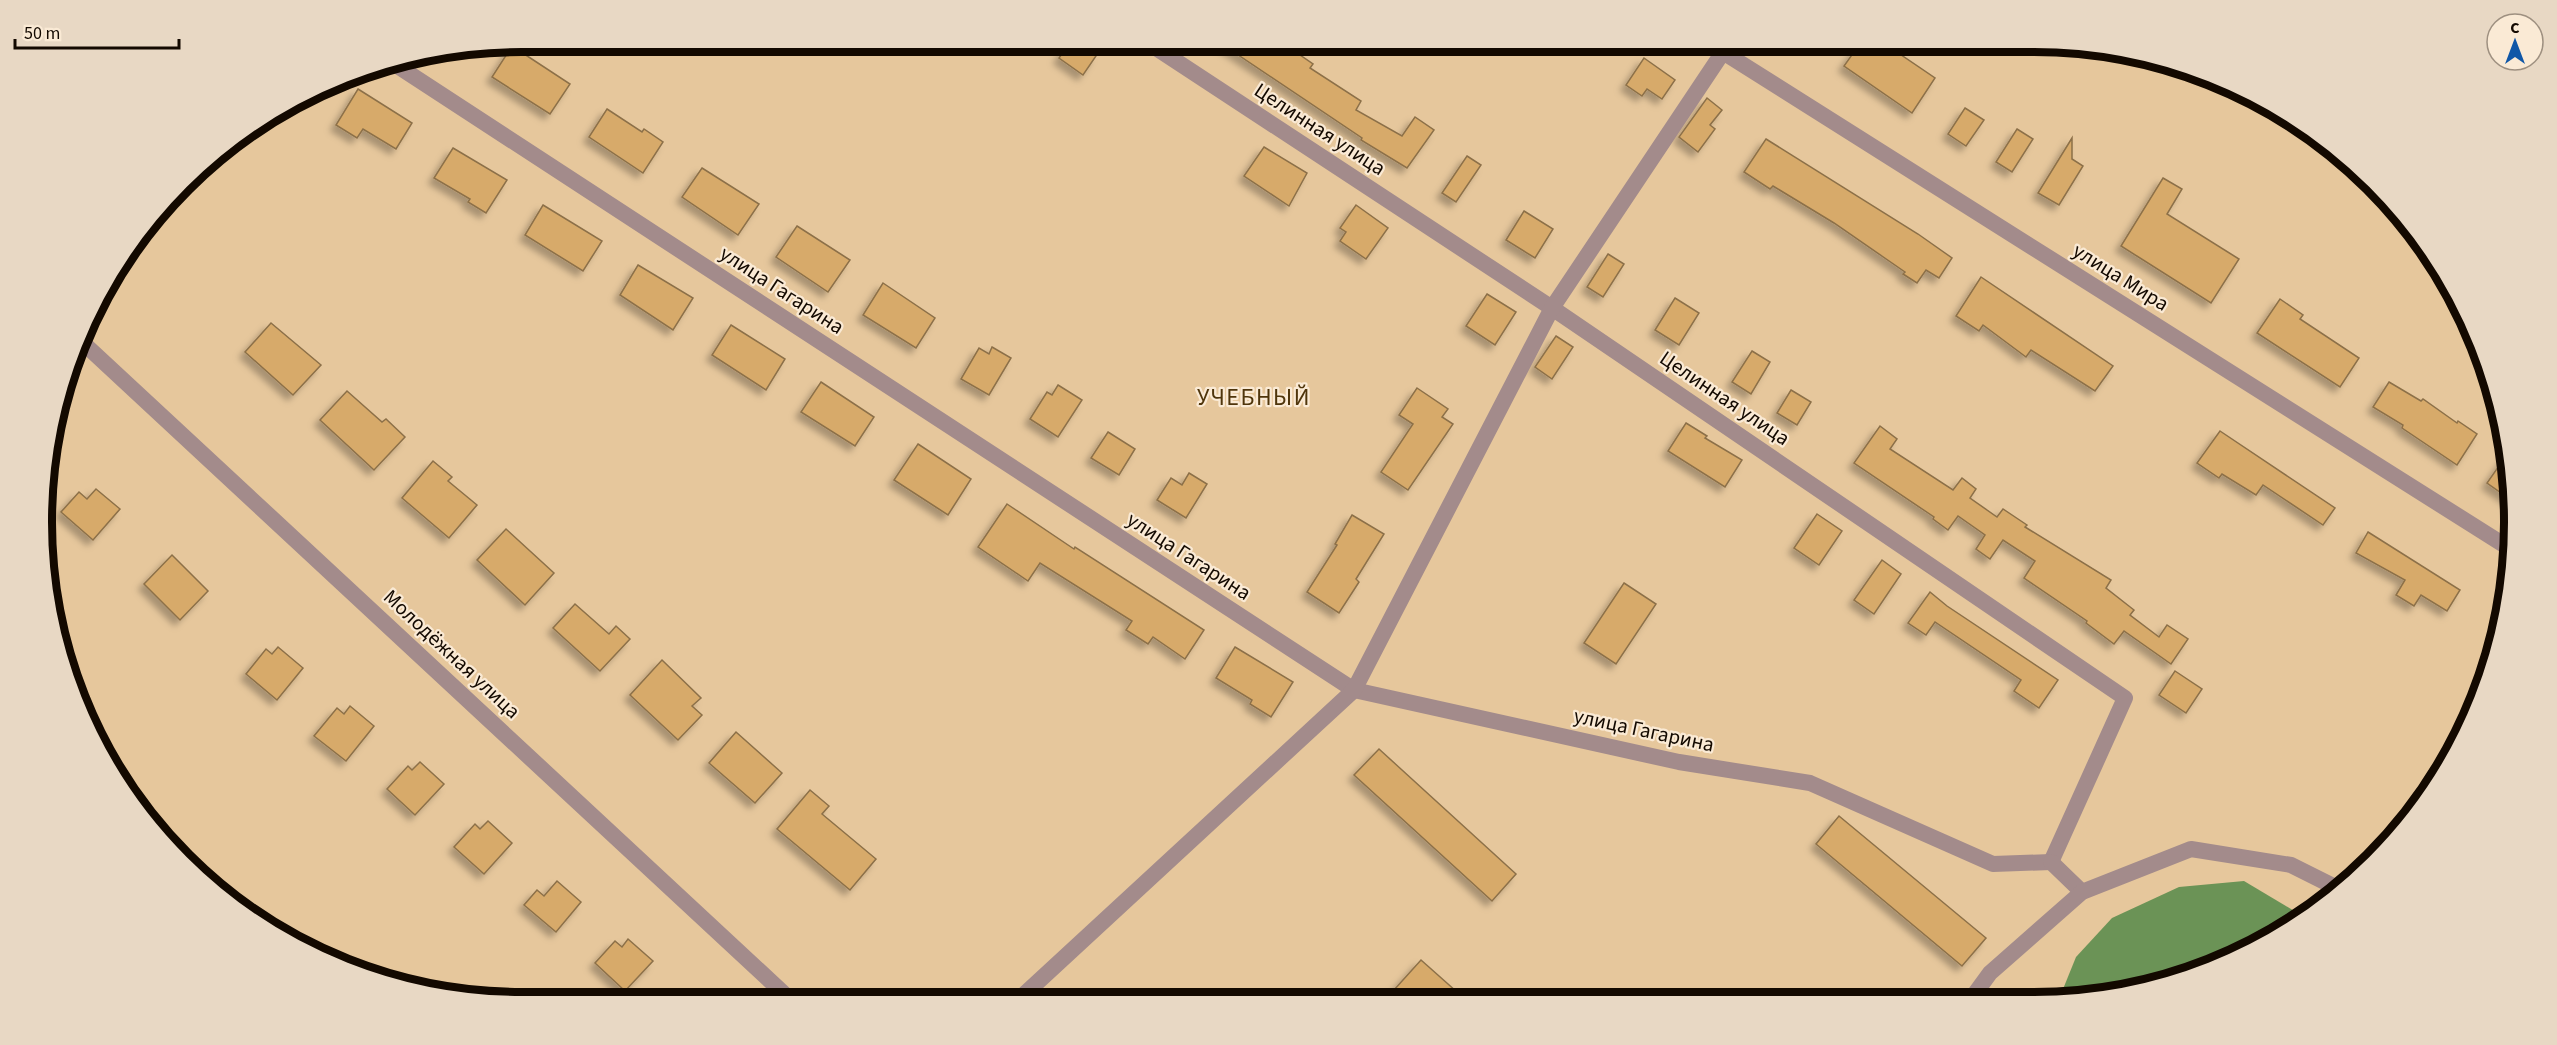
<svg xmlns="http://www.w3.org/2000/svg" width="2557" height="1045" font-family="'Source Sans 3',sans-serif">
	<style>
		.water { fill: #6b9356 }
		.building { fill: #d7aa6a; stroke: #8c7048; stroke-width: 1.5; filter: url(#shadow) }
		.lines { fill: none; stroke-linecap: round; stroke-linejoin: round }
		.minor { stroke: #a38b8b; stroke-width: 16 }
		.labels { text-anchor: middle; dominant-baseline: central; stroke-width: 4.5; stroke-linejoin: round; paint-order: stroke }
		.street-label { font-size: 21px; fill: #130900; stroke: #faead5 }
		.quarter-label { font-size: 24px; letter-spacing: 1.5px; fill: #4f350b; stroke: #faead5 }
		.rim { fill: none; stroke: #130900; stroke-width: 8 }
	</style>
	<defs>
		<filter id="shadow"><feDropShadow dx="-5.5" dy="5.5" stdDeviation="3" flood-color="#0004"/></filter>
	</defs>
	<rect width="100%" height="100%" fill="#e6c79c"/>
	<path class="water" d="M2244,881L2301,915L2219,966L2098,999H2059L2076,957L2112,918L2179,887Z"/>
	<g class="building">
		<path d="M1070,42H1097L1090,52L1096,56L1083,75L1059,58Z"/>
		<path d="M1219,42H1281L1313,64L1310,68L1361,101L1356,110L1402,136L1415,117L1434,130L1407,168L1361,140L1362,138Z"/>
		<path d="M1861,42H1899L1894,50L1935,78L1912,113L1844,66Z"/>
		<path d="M512,46L570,84L550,114L492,77Z"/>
		<path d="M1644,58L1675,80L1662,99L1647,89L1642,96L1626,85Z"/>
		<path d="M358,89L412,123L396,149L363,129L357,138L336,125Z"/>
		<path d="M1707,98L1722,110L1710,125L1715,129L1698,152L1679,137Z"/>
		<path d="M1965,108L1984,120L1966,146L1948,134Z"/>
		<path d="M607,109L642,132L644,129L663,142L643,173L589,137Z"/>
		<path d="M2017,129L2033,139L2012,172L1996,162Z"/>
		<path d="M2072,138V159L2083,166L2059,205L2038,193Z"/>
		<path d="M1766,139L1918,234L1952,258L1939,278L1926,270L1917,283L1903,274L1905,272L1834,223L1773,186L1770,189L1744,172Z"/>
		<path d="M1264,147L1307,173L1289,206L1244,176Z"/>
		<path d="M453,148L507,180L486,213L468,202L470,199L434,178Z"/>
		<path d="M1467,156L1481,165L1456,202L1442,193Z"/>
		<path d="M702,168L759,204L738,235L682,197Z"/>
		<path d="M2163,178L2182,189L2167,214L2239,259L2211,303L2121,246Z"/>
		<path d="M543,205L602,241L583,271L525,235Z"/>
		<path d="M1356,205L1388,228L1366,259L1340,241L1346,232L1340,228Z"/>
		<path d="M1524,211L1553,229L1535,258L1506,240Z"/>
		<path d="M797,226L850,260L828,292L776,257Z"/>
		<path d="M1608,254L1624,264L1603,297L1587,287Z"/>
		<path d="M638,265L693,298L673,330L620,295Z"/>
		<path d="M1981,277L2113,366L2095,391L2031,350L2026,357L1983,325L1979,331L1956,316Z"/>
		<path d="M883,283L935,318L916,348L863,315Z"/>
		<path d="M1487,294L1516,312L1495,345L1466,326Z"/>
		<path d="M1675,298L1699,313L1679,345L1655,330Z"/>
		<path d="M2280,299L2303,315L2300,319L2359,358L2340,387L2257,333Z"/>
		<path d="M271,323L321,365L293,395L245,352Z"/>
		<path d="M731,325L785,359L766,390L712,355Z"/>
		<path d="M1556,336L1573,347L1552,379L1535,367Z"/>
		<path d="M992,347L1011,358L989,395L961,379L979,348L989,354Z"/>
		<path d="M1752,351L1770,362L1751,394L1732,382Z"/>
		<path d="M821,382L874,417L855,446L801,412Z"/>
		<path d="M2389,382L2421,401L2423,399L2457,423L2458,421L2477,434L2457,465L2402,428L2403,425L2373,407Z"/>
		<path d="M1058,385L1082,400L1058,437L1030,419L1047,392L1052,395Z"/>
		<path d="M1417,388L1448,409L1442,417L1453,424L1408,490L1381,472L1413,424L1399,415Z"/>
		<path d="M1791,390L1811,402L1797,425L1777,413Z"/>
		<path d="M347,391L382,422L386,419L405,437L374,470L320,420Z"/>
		<path d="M1686,423L1707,436L1705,438L1742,460L1725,487L1668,451Z"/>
		<path d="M1880,426L1897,439L1890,449L1953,490L1962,478L1976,489L1970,498L1997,517L2003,509L2027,525L2025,527L2111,580L2106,588L2134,610L2130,615L2159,637L2167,625L2188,639L2171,664L2124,631L2114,644L2086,623L2087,621L2024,578L2035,561L2003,540L1990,559L1976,549L1985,535L1958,516L1948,530L1933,519L1934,517L1854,463Z"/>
		<path d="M2220,431L2335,508L2323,525L2263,485L2256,495L2222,474L2219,478L2197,463Z"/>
		<path d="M1108,432L1135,449L1119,475L1091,458Z"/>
		<path d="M918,444L971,479L948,515L894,480Z"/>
		<path d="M2508,453L2514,491V502L2487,483Z"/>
		<path d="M433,461L452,477L448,481L477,505L449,538L402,498Z"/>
		<path d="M1189,473L1207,484L1186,518L1157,500L1171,478L1182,485Z"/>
		<path d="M96,489L120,509L93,540L61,512L79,492L87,499Z"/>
		<path d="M1007,504L1074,549L1075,547L1204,630L1185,659L1153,637L1148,644L1126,630L1132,621L1040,563L1028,581L978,547Z"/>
		<path d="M1817,514L1842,531L1819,565L1794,548Z"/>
		<path d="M1352,515L1384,534L1356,579L1359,582L1339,613L1307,592L1337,545L1335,544Z"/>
		<path d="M506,529L554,573L525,605L477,560Z"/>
		<path d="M2368,532L2460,590L2447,611L2421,595L2414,606L2396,595L2405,580L2356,553Z"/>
		<path d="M172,555L208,591L180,620L144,584Z"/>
		<path d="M1882,560L1901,574L1874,614L1854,600Z"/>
		<path d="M1624,583L1656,604L1616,664L1584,643Z"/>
		<path d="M1930,592L1947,606L2058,680L2039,708L2014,691L2021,680L1935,622L1926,635L1908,623Z"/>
		<path d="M575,604L609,634L616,626L630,639L600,671L553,628Z"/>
		<path d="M278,647L303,668L277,700L246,674L266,649L272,654Z"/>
		<path d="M1235,647L1293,682L1271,717L1250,704L1252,700L1216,678Z"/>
		<path d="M662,660L701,698L692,706L702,715L678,740L630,695Z"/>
		<path d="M2175,671L2202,689L2186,713L2159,695Z"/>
		<path d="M350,706L374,726L346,761L314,736L337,708L344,714Z"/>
		<path d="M736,732L782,773L755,803L709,763Z"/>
		<path d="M1379,749L1516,874L1492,901L1354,775Z"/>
		<path d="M420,762L444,784L415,815L387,789L408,766L412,770Z"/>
		<path d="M810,790L829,806L822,814L876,859L850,890L777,829Z"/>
		<path d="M1839,816L1986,938L1962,966L1816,844Z"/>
		<path d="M488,821L512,843L484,874L454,847L475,824L480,829Z"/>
		<path d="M557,881L581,902L556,932L524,905L537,890L544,896Z"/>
		<path d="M628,939L653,961L625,991L595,963L615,941L622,947Z"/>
		<path d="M1421,960L1466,1000L1384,1001Z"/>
	</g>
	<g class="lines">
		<g class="minor">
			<path d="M1147,42L1552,308L2125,698L2051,862"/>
			<path d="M1707,42L2512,550"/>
			<path d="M393,63L1354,690L1679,762L1810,783L1993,864L2051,862"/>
			<path d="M80,340L793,1002"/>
			<path d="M2051,862L2082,892"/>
			<path d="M1971,999L1990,973L2082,892L2191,849L2291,865L2341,890"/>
			<path d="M1016,1002L1354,690L1552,308L1723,52"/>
		</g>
	</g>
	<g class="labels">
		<g class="street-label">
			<text transform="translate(1320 129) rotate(33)">Целинная улица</text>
			<text transform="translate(2121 277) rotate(32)">улица Мира</text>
			<text transform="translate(782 290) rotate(33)">улица Гагарина</text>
			<text transform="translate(1725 398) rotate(34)">Целинная улица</text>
			<text transform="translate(1189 556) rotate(33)">улица Гагарина</text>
			<text transform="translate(452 654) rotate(43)">Молодёжная улица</text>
			<text transform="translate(1644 730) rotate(12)">улица Гагарина</text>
		</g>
		<g class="quarter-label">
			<text x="1254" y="397">УЧЕБНЫЙ</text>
		</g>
	</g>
	<path d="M0 0H2557V1045H0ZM522 52H2034A470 470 0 0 1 2504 522V522A470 470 0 0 1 2034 992H522A470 470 0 0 1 52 522V522A470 470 0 0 1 522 52Z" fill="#e8d8c4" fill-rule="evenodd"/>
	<path class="rim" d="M522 52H2034A470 470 0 0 1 2504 522V522A470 470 0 0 1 2034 992H522A470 470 0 0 1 52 522V522A470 470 0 0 1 522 52Z"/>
	<g transform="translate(2515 42)"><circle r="28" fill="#faead5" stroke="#9e9080" stroke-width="1.5"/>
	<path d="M0-4.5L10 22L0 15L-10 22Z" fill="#1057a7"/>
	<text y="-9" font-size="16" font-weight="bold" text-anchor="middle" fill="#130900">С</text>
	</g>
	<path d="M15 39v9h164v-9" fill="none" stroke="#130900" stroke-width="3"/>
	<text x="24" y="39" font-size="18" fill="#130900" stroke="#faead5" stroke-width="4.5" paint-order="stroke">50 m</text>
</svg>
